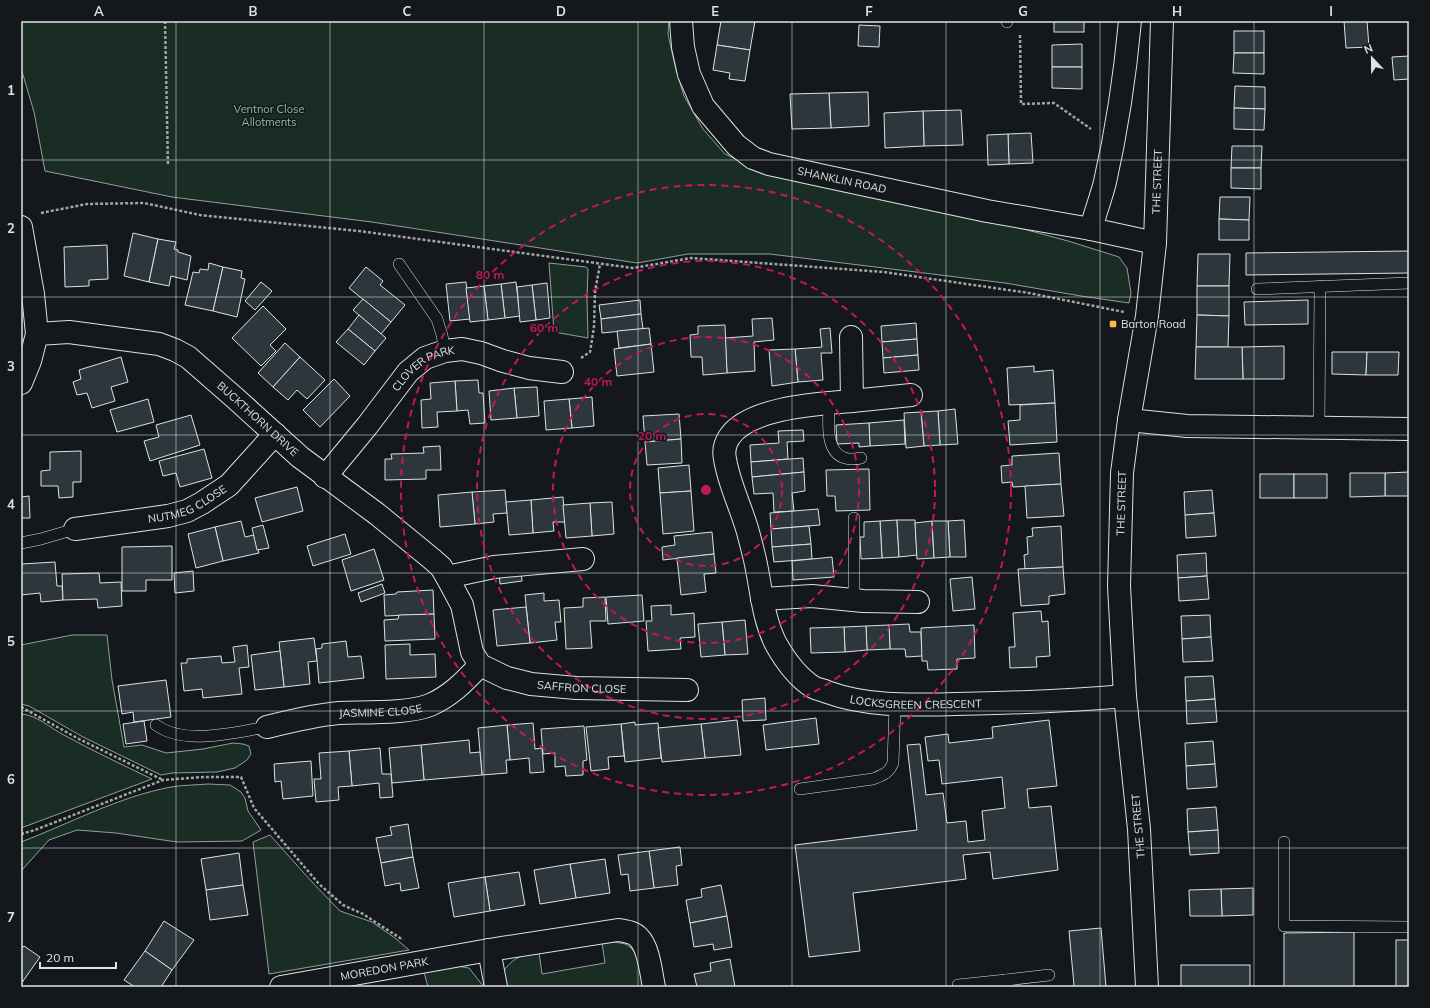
<svg xmlns="http://www.w3.org/2000/svg" width="1430" height="1008" font-family="Mulish,sans-serif">
	<style>
		.green { fill: #1a2d24; stroke: #939e99 }
		.building { fill: #2c363c; stroke: #d8e6dc }
		.lines { fill: none; stroke-linecap: round; stroke-linejoin: round }
		.service-casing { stroke: #d8e6dc; stroke-width: 12 }
		.minor-casing { stroke: #d8e6dc; stroke-width: 24 }
		.tertiary-casing { stroke: #d8e6dc; stroke-width: 24 }
		.path { stroke: #9da8a2; stroke-width: 2.5; stroke-dasharray: 3 2; stroke-linecap: butt }
		.service { stroke: #14181c; stroke-width: 11 }
		.minor { stroke: #14181c; stroke-width: 22 }
		.tertiary { stroke: #14181c; stroke-width: 22 }
		.grid { fill: none; stroke: #d8e6dc; stroke-width: 1; stroke-opacity: 0.55 }
		.ring { fill: none; stroke: #c2185b; stroke-width: 2; stroke-dasharray: 7 5 }
		.poi-dot { fill: #ffb74d; stroke: #14181c; stroke-width: 1.5 }
		.labels { text-anchor: middle; dominant-baseline: central; stroke-width: 3; stroke-linejoin: round; paint-order: stroke }
		.park-label { font-size: 11px; fill: #8ac095; stroke: #14181c }
		.street-label { font-size: 11px; fill: #d8e6dc; stroke: #14181c }
		.poi-label { font-size: 11px; fill: #d8e6dc; stroke: #14181c; text-anchor: start }
		.centre { fill: #c2185b; stroke: #14181c; stroke-width: 2 }
		.ring-label { font-size: 12px; text-anchor: middle; font-weight: bold; fill: #c2185b; stroke: #14181c; stroke-width: 3; stroke-linejoin: round; paint-order: stroke }
		.neatline { fill: none; stroke: #d8e6dc; stroke-width: 1.5 }
		.grid-label { font-size: 13px; text-anchor: middle; font-weight: bold; fill: #d8e6dc }
	</style>
	<rect width="100%" height="100%" fill="#14181c"/>
	<g class="green">
		<path d="M21,21H669L668,34L676,70L684,96L703,129L725,154L769,175L1016,227L1068,241L1119,257L1127,268L1131,293L1129,303L1081,296L1005,283L770,254H688L637,263L372,222L172,197L45,171L34,112L21,68Z"/>
		<path d="M549,263L586,267L588,269L587,299L588,338L554,332Z"/>
		<path d="M72,635H107L112,680L124,747L142,745L166,753L203,749L233,743L243,744L249,746L251,754L247,760L235,768L217,772L172,773L161,775L83,737L29,706L21,704V645Z"/>
		<path d="M21,714C37,715 50,728 64,735C93,751 123,765 152,779L21,828Z"/>
		<path d="M208,784L230,785L241,792L245,798L248,811L261,830L242,841L177,842L116,833L77,830L49,840L22,870L21,879V842C71,823 118,797 171,787C183,785 196,785 208,784Z"/>
		<path d="M270,835L312,882L340,911L372,922L395,938L409,950L269,974L253,842Z"/>
		<path d="M615,942C618,943 622,943 625,944C640,950 641,974 644,987H505L503,972C513,957 522,955 539,952L542,974L605,963L602,943Z"/>
		<path d="M457,966L469,968L484,987H428L424,972Z"/>
	</g>
	<g class="building">
		<path d="M721,21H755L750,50L717,45Z"/>
		<rect x="1054" y="21" width="30" height="11"/>
		<path d="M1344,21H1367L1369,47L1346,48Z"/>
		<path d="M859,25L880,26L879,47L858,46Z"/>
		<rect x="1234" y="31" width="30" height="22"/>
		<path d="M1082,44V67H1052V45Z"/>
		<path d="M717,45L750,50L745,81L729,79L730,73L713,70Z"/>
		<path d="M1234,53H1264V74L1233,73Z"/>
		<path d="M1409,56V79L1394,80L1392,57Z"/>
		<path d="M1052,67H1082V89L1052,88Z"/>
		<path d="M1235,86L1265,87V109L1234,108Z"/>
		<path d="M868,92L869,126L831,128L829,93Z"/>
		<path d="M829,93L831,128L792,129L790,94Z"/>
		<path d="M1234,108L1265,109L1264,130L1234,129Z"/>
		<path d="M961,110L963,145L924,146L923,111Z"/>
		<path d="M923,111L924,146L885,148L884,113Z"/>
		<path d="M1031,133L1033,163L1009,164L1008,134Z"/>
		<path d="M1008,134L1009,164L988,165L987,135Z"/>
		<path d="M1232,146H1262L1261,168H1231Z"/>
		<path d="M1231,168H1261V189L1231,188Z"/>
		<path d="M1220,197H1250L1249,220L1219,219Z"/>
		<path d="M1219,219L1249,220V240H1219Z"/>
		<path d="M133,233L158,239L149,282L124,276Z"/>
		<path d="M158,239L176,242L174,249L178,250V252L191,256L187,280L171,276L169,286L149,282Z"/>
		<path d="M107,245L108,279L89,280V286L65,287L64,247Z"/>
		<path d="M1409,251V273L1246,275V253Z"/>
		<path d="M1198,254H1230L1229,286H1197Z"/>
		<path d="M209,263L223,267L213,311L185,305L193,272L199,273L200,269L208,270Z"/>
		<path d="M223,267L242,271L241,278L245,279L237,317L213,311Z"/>
		<path d="M366,267L383,281L380,285L405,305L391,322L349,288Z"/>
		<path d="M261,282L272,291L255,310L245,301Z"/>
		<path d="M466,282L470,319L450,321L446,284Z"/>
		<path d="M516,282L520,316L505,318L501,284Z"/>
		<path d="M547,283L550,318L536,320L532,285Z"/>
		<path d="M501,284L505,318L488,320L484,286Z"/>
		<path d="M532,285L536,320L520,322L517,287Z"/>
		<path d="M484,286L488,320L470,322L466,288Z"/>
		<path d="M1197,286H1229V316L1197,315Z"/>
		<path d="M363,299L391,322L381,334L353,310Z"/>
		<path d="M640,300L641,314L601,319L599,305Z"/>
		<path d="M1308,300V324L1245,325L1244,302Z"/>
		<path d="M263,306L286,329L270,345L276,351L261,366L232,338Z"/>
		<path d="M641,314L643,329L602,333L601,319Z"/>
		<path d="M359,315L386,338L375,351L348,329Z"/>
		<path d="M1197,315L1229,316L1228,347H1196Z"/>
		<path d="M772,318L774,340L754,342L755,371L727,373L725,338L753,336L752,319Z"/>
		<path d="M916,323L917,339L882,342L881,326Z"/>
		<path d="M725,325L727,373L703,375L702,357H691L690,335L698,334V326Z"/>
		<path d="M649,328L651,344L619,348L617,331Z"/>
		<path d="M830,328L832,353H821L823,380L798,382L795,349L822,347L820,329Z"/>
		<path d="M348,329L375,351L364,365L336,342Z"/>
		<path d="M917,339L918,355L883,358L882,342Z"/>
		<path d="M285,343L300,357L273,387L258,373Z"/>
		<path d="M651,344L654,372L617,376L614,349Z"/>
		<path d="M1284,346V379H1243L1242,347Z"/>
		<path d="M1196,347H1242L1243,379H1195Z"/>
		<path d="M795,349L798,382L772,386L769,350Z"/>
		<path d="M1332,352H1367L1366,375L1332,374Z"/>
		<path d="M1367,352H1399L1398,375H1366Z"/>
		<path d="M918,355L919,370L884,373L883,358Z"/>
		<path d="M121,357L128,382L111,387L115,401L92,408L87,393L77,395L73,382L81,379L79,370Z"/>
		<path d="M300,357L325,380L307,399L297,390L288,400L273,387Z"/>
		<path d="M1034,366V372L1053,370L1055,403L1009,405L1007,368Z"/>
		<path d="M334,379L350,396L320,427L303,410Z"/>
		<path d="M478,380L479,393H483L485,423L470,424L468,410L457,411L455,381Z"/>
		<path d="M455,381L457,411L437,412L438,427L422,428L421,400L431,399L430,383Z"/>
		<path d="M537,387L539,416L517,418L514,388Z"/>
		<path d="M514,388L517,418L491,420L489,391Z"/>
		<path d="M592,397L594,426L572,428L569,399Z"/>
		<path d="M148,399L154,422L117,432L110,410Z"/>
		<path d="M569,399L572,428L546,430L544,401Z"/>
		<path d="M1055,403L1057,442L1010,445L1008,421L1020,420V405Z"/>
		<path d="M955,409L958,444L940,445L938,411Z"/>
		<path d="M938,411L940,445L924,446L921,412Z"/>
		<path d="M921,412L924,446L906,448L904,413Z"/>
		<path d="M679,414L681,439L645,442L643,416Z"/>
		<path d="M191,415L200,445L150,461L144,441L159,437L156,425Z"/>
		<path d="M904,420L905,444L870,446L869,423Z"/>
		<path d="M869,423L870,446L859,447V443L837,444L836,425Z"/>
		<path d="M803,430L804,441L787,442L788,459L751,462L750,445L779,443L778,431Z"/>
		<path d="M681,439L682,463L647,465L645,442Z"/>
		<path d="M440,446L441,470H426V479L385,480V459H392L391,454L424,453L423,447Z"/>
		<path d="M204,449L212,478L180,487L176,473L163,476L159,461Z"/>
		<path d="M81,451V482H73V497L59,498L58,486H41V471L50,470V452Z"/>
		<path d="M1059,453L1061,484L1013,487L1012,482L1002,483L1001,466L1012,465V456Z"/>
		<path d="M803,458L804,472L752,477L751,462Z"/>
		<path d="M689,465L691,491L660,493L658,468Z"/>
		<path d="M869,469L870,510L836,511L835,496H827L826,470Z"/>
		<path d="M804,472L805,491L792,493L794,511L774,512L773,493L754,494L752,477Z"/>
		<path d="M1409,472V496H1385V473Z"/>
		<path d="M1350,473H1385V496L1350,497Z"/>
		<rect x="1260" y="474" width="34" height="24"/>
		<rect x="1294" y="474" width="33" height="24"/>
		<path d="M1061,484L1064,516L1027,518L1025,486Z"/>
		<path d="M297,487L303,511L262,522L255,498Z"/>
		<path d="M505,490L507,513L493,514L494,522L475,524L472,492Z"/>
		<path d="M1212,490L1214,513L1185,515L1184,492Z"/>
		<path d="M691,491L694,531L663,534L660,493Z"/>
		<path d="M472,492L475,524L440,527L438,495Z"/>
		<path d="M29,496L30,518H21V497Z"/>
		<path d="M563,497L565,522H553L554,531L533,533L531,500Z"/>
		<path d="M531,500L533,533L509,535L506,502Z"/>
		<path d="M612,502L614,534L592,536L590,503Z"/>
		<path d="M590,503L592,536L566,538L563,505Z"/>
		<path d="M818,509L820,525L771,529L770,513Z"/>
		<path d="M1214,513L1216,536L1186,538L1185,515Z"/>
		<path d="M897,520L899,557L882,558L880,521Z"/>
		<path d="M897,520H915L917,555L899,557Z"/>
		<path d="M964,520L966,557H950L948,521Z"/>
		<path d="M241,521L245,537L254,535L259,553L223,561L215,527Z"/>
		<path d="M880,521L882,558L861,559L860,537H864V522Z"/>
		<path d="M932,521L934,558L917,559L915,523Z"/>
		<path d="M932,521H948L950,557L934,558Z"/>
		<path d="M263,525L269,548L257,550L252,528Z"/>
		<path d="M809,526L811,544L772,547L771,529Z"/>
		<path d="M1061,526L1063,567L1025,569L1024,555L1028,554L1027,537L1033,536L1032,528Z"/>
		<path d="M215,527L223,561L196,568L188,534Z"/>
		<path d="M712,532L714,554L663,560L662,547L675,545L674,536Z"/>
		<path d="M345,534L351,554L313,566L307,546Z"/>
		<path d="M811,544L812,559L774,562L772,547Z"/>
		<path d="M172,546V580H146V591H122V547Z"/>
		<path d="M374,549L384,580L351,591L342,560Z"/>
		<path d="M1206,553L1207,576L1178,578L1177,555Z"/>
		<path d="M714,554L716,573L704,574L706,592L681,595L677,558Z"/>
		<path d="M832,557L834,577L793,580L792,561Z"/>
		<path d="M55,562L57,586H62L63,600L41,602L40,593L21,595V564Z"/>
		<path d="M1063,567L1065,594L1049,596V604L1021,606L1018,569Z"/>
		<path d="M521,570L522,581L500,584L499,572Z"/>
		<path d="M193,571L194,591L175,593L174,573Z"/>
		<path d="M99,573L100,583L121,582L122,606L98,608L97,599L63,600L62,574Z"/>
		<path d="M1207,576L1209,599L1179,601L1178,578Z"/>
		<path d="M972,577L975,609L953,611L950,579Z"/>
		<path d="M382,584L385,593L361,602L358,593Z"/>
		<path d="M433,590L434,614L385,616L384,595L396,594L397,592Z"/>
		<path d="M544,593V601L559,600L561,622H555L557,640L530,643L525,595Z"/>
		<path d="M642,595L644,621L608,624L606,597Z"/>
		<path d="M605,597L606,621H590L592,648L566,649L564,608L583,607V598Z"/>
		<path d="M671,605V615L694,613L695,637L680,638L681,649L648,651L646,621H652L651,606Z"/>
		<path d="M526,607L530,643L497,646L493,610Z"/>
		<path d="M1041,611L1042,622L1048,621L1050,656L1036,657L1037,667L1010,668L1009,647H1015L1013,613Z"/>
		<path d="M434,614L435,639L385,641L384,620L398,619L399,615Z"/>
		<path d="M1210,615L1211,637L1182,639L1181,616Z"/>
		<path d="M745,620L748,654L725,655L722,622Z"/>
		<path d="M722,622L725,655L701,657L698,624Z"/>
		<path d="M909,624L910,632H921L922,656L906,657L905,649H890L889,625Z"/>
		<path d="M889,625L890,649L867,650L866,626Z"/>
		<path d="M974,625L975,658L957,659V669L928,670L927,661H922L921,628Z"/>
		<path d="M866,626L867,650L845,652L844,627Z"/>
		<path d="M844,627L845,652L811,653L810,628Z"/>
		<path d="M1211,637L1213,661L1183,662L1182,639Z"/>
		<path d="M314,638L317,661L308,662L310,684L284,687L279,642Z"/>
		<path d="M346,641L348,657L361,656L364,678L319,683L316,649L322,648V644Z"/>
		<path d="M410,644V655L435,654L436,677L386,679L385,645Z"/>
		<path d="M247,645L249,667L239,668L242,694L203,698L202,689L184,691L181,663H187V659L221,656L222,663L235,662L233,647Z"/>
		<path d="M280,651L284,687L255,690L251,655Z"/>
		<path d="M1213,676L1215,699L1186,701L1185,677Z"/>
		<path d="M166,680L171,717L134,722L133,712L122,714L118,686Z"/>
		<path d="M765,698L766,720L743,721L742,700Z"/>
		<path d="M1215,699L1217,722L1187,724L1186,701Z"/>
		<path d="M816,718L819,744L766,750L763,725Z"/>
		<path d="M737,720L741,755L705,758L701,724Z"/>
		<path d="M1049,720L1057,786L1027,789L1029,808L1051,806L1058,870L993,879L990,852L963,855L966,879L853,893L860,951L809,957L795,845L917,830L907,745L920,744L926,795L943,793L947,823L966,821L968,842L985,840L982,811L1005,808L1002,777L942,784L939,760L928,761L925,737L948,734L949,743L993,738L992,727Z"/>
		<path d="M144,721L147,741L126,744L123,724Z"/>
		<path d="M635,722V725L658,723L661,758L625,762L621,724Z"/>
		<path d="M533,723L535,749L542,748L544,772L530,773L529,758L510,760L507,725Z"/>
		<path d="M621,724L624,756L608,757L609,769L591,771L586,727Z"/>
		<path d="M701,724L705,758L662,762L658,728Z"/>
		<path d="M507,725L510,760H506L507,773L482,775L478,728Z"/>
		<path d="M584,726L587,760L583,761V775L566,776L565,766L555,767V753L543,754L541,729Z"/>
		<path d="M469,740L470,753L480,752L482,775L424,780L421,745Z"/>
		<path d="M1213,741L1215,764L1186,766L1185,743Z"/>
		<path d="M421,745L424,780L392,783L389,748Z"/>
		<path d="M380,748L382,774H391L393,797L380,798L379,783L352,786L349,751Z"/>
		<path d="M349,751L352,786L338,787L339,800L316,802L314,779H321L319,753Z"/>
		<path d="M311,761L313,796L283,799L281,781L275,782L274,764Z"/>
		<path d="M1215,764L1217,787L1187,789L1186,766Z"/>
		<path d="M1216,807L1218,830L1188,832L1187,809Z"/>
		<path d="M408,824L413,857L381,863L376,838L392,835L390,827Z"/>
		<path d="M1218,830L1219,853L1190,855L1188,832Z"/>
		<path d="M680,847L682,865L676,866L678,885L654,888L649,851Z"/>
		<path d="M649,851L654,888L630,891L628,874L621,875L618,855Z"/>
		<path d="M239,853L243,885L206,890L201,859Z"/>
		<path d="M413,857L419,888L401,891L400,883L385,886L381,863Z"/>
		<path d="M605,859L610,893L576,898L570,864Z"/>
		<path d="M570,864L576,898L540,904L534,870Z"/>
		<path d="M519,872L525,905L490,911L485,877Z"/>
		<path d="M485,877L490,911L454,917L448,883Z"/>
		<path d="M243,885L248,915L210,920L206,890Z"/>
		<path d="M721,885L727,916L690,923L686,900L702,897L701,889Z"/>
		<path d="M1253,888V915L1222,916L1221,889Z"/>
		<path d="M1221,889L1222,916H1190L1189,890Z"/>
		<path d="M727,916L732,947L714,950L713,944L694,947L690,923Z"/>
		<path d="M164,921L194,940L172,970L145,951Z"/>
		<path d="M1101,928L1106,987H1072L1074,985L1069,931Z"/>
		<path d="M1354,932V987H1284V933Z"/>
		<rect x="1396" y="940" width="13" height="47"/>
		<path d="M24,946L40,957L21,984V949Z"/>
		<path d="M145,951L172,970L161,987H135L124,980Z"/>
		<path d="M730,959L735,987H697L694,974L711,971L710,963Z"/>
		<rect x="1181" y="965" width="69" height="22"/>
	</g>
	<g class="lines">
		<defs>
			<g id="service">
				<path d="M1007,21V22"/>
				<path d="M399,264L437,319L442,335L445,351"/>
				<path d="M1257,289L1409,283"/>
				<path d="M829,404C829,420 824,452 845,458C850,460 856,459 861,458"/>
				<path d="M1319,428L1320,286"/>
				<path d="M854,518V601"/>
				<path d="M21,543L41,539L75,529"/>
				<path d="M156,725C185,746 235,732 267,727"/>
				<path d="M800,789L873,779C883,775 889,773 893,763L895,705"/>
				<path d="M1284,842V926L1409,927"/>
				<path d="M1006,980L1049,975"/>
				<path d="M958,985L1006,980L1007,987"/>
			</g>
			<g id="minor">
				<path id="s1" d="M681,21L683,47L689,74L703,106L736,145L753,158L769,164L824,176L987,211L1091,229L1155,243"/>
				<path d="M21,227L33,294L37,334L30,361L21,383"/>
				<path d="M1091,229C1095,213 1101,198 1105,182C1117,129 1125,75 1130,21"/>
				<path id="s2" d="M37,334L69,332L159,344L175,350L188,357L235,398L300,457L377,514L432,559L441,567L447,577L462,605L472,652L480,665L507,678L531,684L576,688L687,690"/>
				<path id="s3" d="M851,337L852,401C819,404 751,407 730,436C725,443 723,450 725,459C729,484 741,507 748,532C751,544 755,557 757,570C762,595 764,621 776,644C785,660 797,677 813,687C817,689 822,690 827,692C868,707 912,705 955,704C1012,703 1069,701 1125,696"/>
				<path d="M852,401L911,395"/>
				<path d="M1129,420L1187,426L1409,429"/>
				<path id="s4" d="M325,477L367,426L408,372L425,358L445,351L462,349L481,353L503,361L529,368L562,372"/>
				<path id="s5" d="M75,529L168,516L187,511L202,503L229,485L275,434"/>
				<path d="M447,577L494,567L583,559"/>
				<path d="M762,599L812,596L863,601L918,602"/>
				<path id="s6" d="M267,727C291,721 315,715 339,713C364,712 408,714 430,705C451,696 465,681 480,665"/>
				<path d="M489,950L496,987"/>
				<path id="s7" d="M281,987L489,950L618,930C625,931 634,932 639,938C649,948 651,973 654,987"/>
			</g>
			<g id="tertiary">
				<path id="s8" d="M1147,987L1139,829L1125,696L1119,586L1122,473L1129,420L1147,316L1155,243L1162,21"/>
			</g>
		</defs>
		<use href="#service" class="service-casing"/>
		<use href="#minor" class="minor-casing"/>
		<use href="#tertiary" class="tertiary-casing"/>
		<g class="path">
			<path d="M165,21L168,166"/>
			<path d="M1020,35L1021,104L1054,103L1091,129"/>
			<path d="M41,213L87,204L144,203L200,215L359,231L633,268L691,258L884,272L1029,293L1124,312"/>
			<path d="M581,358L590,352L594,327L595,292L600,264"/>
			<path d="M21,707L79,739L163,780"/>
			<path d="M21,834L35,830L163,780L204,777H241L254,808L319,884L343,905L363,914L403,940"/>
		</g>
		<use href="#service" class="service"/>
		<use href="#minor" class="minor"/>
		<use href="#tertiary" class="tertiary"/>
	</g>
	<path class="grid" d="M176,21V987M330,21V987M484,21V987M638,21V987M792,21V987M946,21V987M1100,21V987M1254,21V987M21,160H1409M21,297H1409M21,435H1409M21,573H1409M21,711H1409M21,848H1409"/>
	<g class="ring">
		<circle cx="706" cy="490" r="76"/>
		<circle cx="706" cy="490" r="153"/>
		<circle cx="706" cy="490" r="229"/>
		<circle cx="706" cy="490" r="305"/>
	</g>
	<rect class="poi-dot" x="1109" y="320" width="8" height="8" rx="2"/>
	<g class="labels">
		<g class="park-label">
			<text x="269" y="109">Ventnor Close<tspan x="269" dy="13">Allotments</tspan></text>
		</g>
		<g class="street-label">
			<text stroke="none"><textPath href="#s1" startOffset="253">SHANKLIN ROAD</textPath></text>
			<text stroke="none"><textPath href="#s8" startOffset="809">THE STREET</textPath></text>
			<text stroke="none"><textPath href="#s4" startOffset="149">CLOVER PARK</textPath></text>
			<text stroke="none"><textPath href="#s2" startOffset="248">BUCKTHORN DRIVE</textPath></text>
			<text stroke="none"><textPath href="#s5" startOffset="116">NUTMEG CLOSE</textPath></text>
			<text stroke="none"><textPath href="#s8" startOffset="485">THE STREET</textPath></text>
			<text stroke="none"><textPath href="#s2" startOffset="696">SAFFRON CLOSE</textPath></text>
			<text stroke="none"><textPath href="#s3" startOffset="573">LOCKSGREEN CRESCENT</textPath></text>
			<text stroke="none"><textPath href="#s6" startOffset="115">JASMINE CLOSE</textPath></text>
			<text transform="translate(1138 826) rotate(-95)">THE STREET</text>
			<text stroke="none"><textPath href="#s7" startOffset="105">MOREDON PARK</textPath></text>
		</g>
		<g class="poi-label">
			<text x="1121" y="324">Barton Road</text>
		</g>
	</g>
	<circle cx="706" cy="490" r="6" class="centre"/>
	<g class="ring-label">
		<text x="490" y="279">80 m</text>
		<text x="544" y="332">60 m</text>
		<text x="598" y="386">40 m</text>
		<text x="652" y="440">20 m</text>
	</g>
	<rect width="1430" height="1008" fill="none" stroke="#14181c" stroke-width="44"/>
	<g transform="translate(1372 58) rotate(338)" stroke="#14181c" stroke-width="3" paint-order="stroke">
	<path d="M0-3L7 15L0 10L-7 15Z" fill="#d8e6dc"/>
	<text y="-6" font-size="11" font-weight="bold" text-anchor="middle" fill="#d8e6dc">N</text>
	</g>
	<path d="M40 962v6h76v-6" fill="none" stroke="#d8e6dc" stroke-width="2"/>
	<text x="46" y="962" font-size="12" fill="#d8e6dc" stroke="#14181c" stroke-width="3" paint-order="stroke">20 m</text>
	<rect x="22" y="22" width="1386" height="964" class="neatline"/>
	<g class="grid-label">
		<text x="99" y="16">A</text>
		<text x="253" y="16">B</text>
		<text x="407" y="16">C</text>
		<text x="561" y="16">D</text>
		<text x="715" y="16">E</text>
		<text x="869" y="16">F</text>
		<text x="1023" y="16">G</text>
		<text x="1177" y="16">H</text>
		<text x="1331" y="16">I</text>
		<text x="11" y="95">1</text>
		<text x="11" y="233">2</text>
		<text x="11" y="371">3</text>
		<text x="11" y="509">4</text>
		<text x="11" y="646">5</text>
		<text x="11" y="784">6</text>
		<text x="11" y="922">7</text>
	</g>
</svg>
